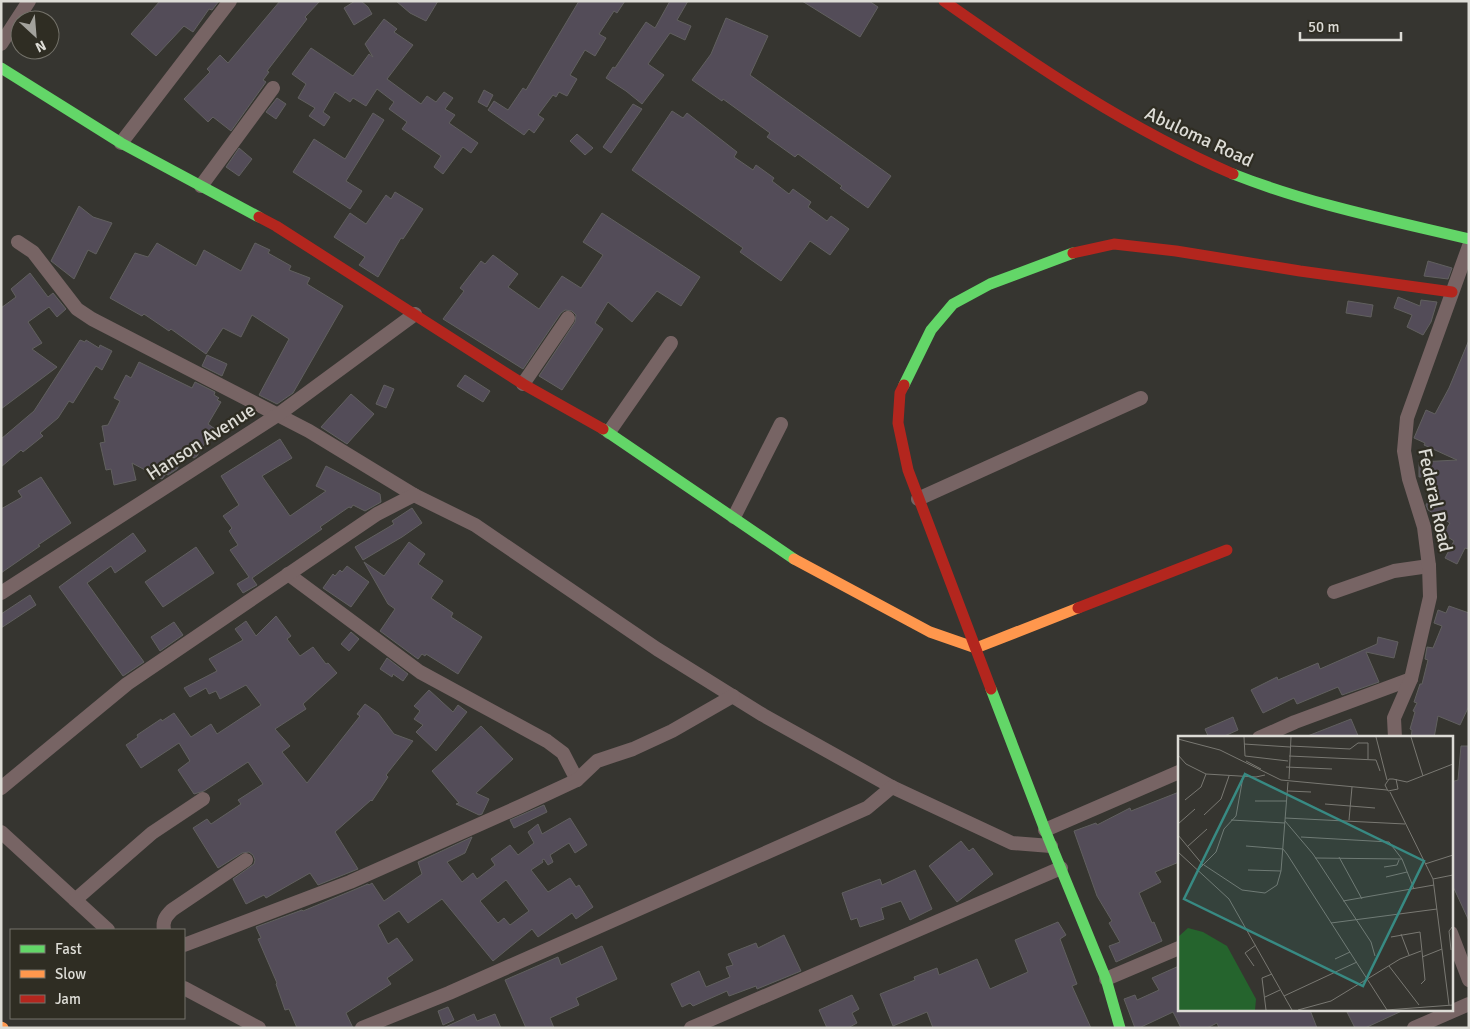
<svg xmlns="http://www.w3.org/2000/svg" width="1470" height="1029" font-family="Signika,sans-serif">
	<style>
		.building { fill: #534c58; stroke: #61605f; fill-rule: evenodd }
		.lines { fill: none; stroke-linecap: round; stroke-linejoin: round }
		.street { stroke: #776464; stroke-width: 14 }
		.fast { stroke: #63d668; stroke-width: 11 }
		.slow { stroke: #ff974d; stroke-width: 11 }
		.jam { stroke: #b3261e; stroke-width: 11 }
		.labels { text-anchor: middle; dominant-baseline: central; stroke-width: 4.5; stroke-linejoin: round; paint-order: stroke }
		.street-label { font-size: 19px; fill: #dddcd6; stroke: #2f2d23 }
		.inset-road { fill: none; stroke: #797872; stroke-width: 1 }
		.view { fill: #388a83; fill-opacity: 0.15; stroke: #388a83; stroke-width: 2.5 }
		.inset-edge { fill: none; stroke: #dddcd6; stroke-width: 2.5 }
	</style>
	<rect width="100%" height="100%" fill="#363530"/>
	<g class="building">
		<path d="M160,1H219L212,10L209,9L193,32L184,26L156,56L131,34Z"/>
		<path d="M280,1H320L305,17L307,19L267,71L269,72L263,80L266,82L231,131L213,117L208,122L184,99L210,72L207,69L220,55L228,63Z"/>
		<path d="M355,1H361L368,7L372,14L354,25L344,8Z"/>
		<path d="M396,1H438L426,21L410,13Z"/>
		<path d="M579,1H625L617,13L614,11L599,34L606,38L595,56L585,50L570,75L577,79L567,96L559,92L556,97L553,95L538,115L544,119L534,133L529,129L524,135L488,110L494,101L508,110L523,88L526,90Z"/>
		<path d="M670,1H688L677,20L691,26L685,40L670,33L648,64L664,75L642,104L626,91L606,78L613,67L615,68L646,22L655,28Z"/>
		<path d="M802,1H869L878,7L860,37Z"/>
		<path d="M726,18L768,36L750,75L891,176L868,208L840,188L842,186L798,154L795,157L767,137L770,133L723,99L722,101L692,80L711,54Z"/>
		<path d="M384,19L397,29L394,32L413,45L387,79L421,104L427,96L436,102L444,92L453,98L445,109L455,115L449,123L478,143L471,153L463,147L443,174L434,167L441,156L402,129L407,122L389,109L394,102L377,89L366,106L353,98L350,102L335,92L323,112L330,117L324,126L309,116L315,108L298,98L306,84L292,74L311,48L353,76L369,54L373,57L365,44Z"/>
		<path d="M484,90L493,95L487,107L478,102Z"/>
		<path d="M277,98L286,104L276,119L266,112Z"/>
		<path d="M633,104L642,109L611,153L603,147Z"/>
		<path d="M672,111L683,118L687,113L737,152L734,157L753,170L756,165L774,178L772,181L789,194L793,189L811,202L808,207L827,221L831,216L849,229L830,255L810,241L781,281L740,252L743,248L632,170Z"/>
		<path d="M373,113L384,120L346,181L362,191L350,209L293,172L314,139L345,159Z"/>
		<path d="M577,134L593,148L585,155L570,141Z"/>
		<path d="M239,148L252,159L239,176L226,167Z"/>
		<path d="M395,192L423,209L403,239L401,238L378,277L359,265L365,257L334,237L350,213L366,224L386,195L391,199Z"/>
		<path d="M79,206L93,217L112,223L96,254L88,250L74,279L51,261Z"/>
		<path d="M602,213L700,277L681,306L657,291L632,322L608,302L595,323L603,329L562,390L539,376L575,322L576,315L572,311L565,310L561,313L523,369L443,319L464,291L460,288L481,261L485,264L493,255L518,274L508,287L539,309L562,276L581,288L603,255L583,242Z"/>
		<path d="M157,243L196,266L204,250L241,271L255,243L270,250L268,253L291,266L289,270L310,278L307,284L343,306L293,393L277,404L259,395L289,339L252,315L241,337L223,328L206,354L171,329L169,331L144,314L142,316L110,298L135,253L148,257Z"/>
		<path d="M1428,261L1452,268L1448,279L1424,276Z"/>
		<path d="M30,273L48,297L53,293L66,309L57,317L49,307L28,322L42,343L32,349L57,367L1,409V308L16,297L11,289Z"/>
		<path d="M1398,297L1420,306L1421,300L1437,302L1431,322L1423,335L1407,327L1412,315L1394,308Z"/>
		<path d="M1348,301L1373,305L1371,317L1346,313Z"/>
		<path d="M80,340L85,342L86,340L99,348L100,345L112,351L102,370L96,366L73,403L69,401L58,418L40,433L43,436L23,452L21,450L1,467V439L34,411Z"/>
		<path d="M1469,340V549L1465,548L1457,564L1445,558L1454,541L1443,534L1450,523L1428,510L1426,505L1434,491L1427,488L1432,477H1419V462L1457,460L1424,445L1425,443L1414,438L1426,410L1435,414L1449,388Z"/>
		<path d="M207,355L227,364L222,376L202,366Z"/>
		<path d="M139,362L192,388L195,382L215,392L214,395L219,398L217,400L221,402L208,424L218,431L212,440L208,438L197,456L194,458L185,453L177,469L168,475L166,474L162,479L132,463L136,480L114,485L111,469L106,470L100,443L105,442L102,426L108,425L120,401L114,398L126,375L131,378Z"/>
		<path d="M465,375L490,391L483,402L457,386Z"/>
		<path d="M384,385L394,389L386,408L376,404Z"/>
		<path d="M351,394L374,414L347,444L321,427Z"/>
		<path d="M280,439L292,458L262,476L290,516L326,491L316,486L326,466L380,494L381,502L365,511L353,505L351,508L349,507L320,527L322,529L252,578L257,585L243,593L237,584L249,577L230,550L238,545L229,531L232,528L223,516L239,505L221,476Z"/>
		<path d="M41,477L71,523L38,545L40,546L1,573V509L22,497L18,491Z"/>
		<path d="M412,508L422,523L402,537L363,560L355,547L394,524L392,521Z"/>
		<path d="M133,533L146,551L115,573L111,566L87,583L144,662L123,676L59,587Z"/>
		<path d="M409,542L425,554L418,564L443,581L431,598L453,613L451,617L482,637L458,674L426,654L425,656L422,654L418,659L380,631L395,609L388,604L364,562L384,576Z"/>
		<path d="M196,547L214,573L163,607L145,582Z"/>
		<path d="M347,566L369,582L351,607L323,588L333,574L335,576L340,570L342,572Z"/>
		<path d="M30,595L36,605L1,628V614Z"/>
		<path d="M1449,606L1469,613V706L1460,725L1438,716L1434,738H1411L1412,730L1410,729L1415,712L1413,711L1417,703L1414,702L1420,684H1422L1428,660L1425,659L1427,647L1433,648L1442,626L1434,623L1438,610L1446,613Z"/>
		<path d="M276,616L291,636L287,639L300,656L313,647L326,664L328,663L337,673L303,704L306,709L275,729L290,746L282,752L307,783L360,716L357,714L365,704L378,713L394,734L413,741L386,775L388,777L372,801L371,800L335,832L358,869L318,885L310,873L266,898L264,895L246,904L233,879L254,864L255,860L253,855L249,852L242,853L218,868L193,828L207,819L211,824L241,804L238,800L263,784L248,762L204,791L194,794L178,770L190,761L179,743L141,768L126,745L138,737L137,735L161,719L162,721L174,713L191,737L211,724L217,734L261,705L246,685L220,699L216,691L209,694L206,688L190,697L184,688L217,671L209,659L243,640L235,629L246,621L256,636Z"/>
		<path d="M174,622L183,635L160,651L151,637Z"/>
		<path d="M351,632L359,639L349,651L341,644Z"/>
		<path d="M1378,637L1398,642L1394,658L1366,652L1379,682L1342,695L1338,687L1297,704L1294,698L1263,713L1251,690L1277,677L1278,680L1318,663L1320,669L1377,644Z"/>
		<path d="M387,658L408,674L403,681L393,674L392,677L380,669Z"/>
		<path d="M429,690L453,712L458,705L467,712L436,751L416,732L423,725L414,719L420,711L414,706Z"/>
		<path d="M1233,717L1238,730L1220,738H1209L1205,729Z"/>
		<path d="M1351,719L1359,738H1305V737Z"/>
		<path d="M481,726L513,759L476,793L489,799L482,814L479,815L456,804L459,803L432,771Z"/>
		<path d="M1461,746H1469V921L1451,882V782L1458,780Z"/>
		<path d="M1179,792V862L1155,872L1161,882L1139,893L1152,923L1154,922L1162,941L1116,962L1109,946L1120,942L1109,923L1112,921L1097,896L1074,831L1096,823L1097,825L1130,808L1131,811Z"/>
		<path d="M544,805L547,812L514,828L510,820Z"/>
		<path d="M570,818L587,845L575,853L569,843L550,855L553,862L548,865L544,859L542,860L543,862L531,870L548,892L570,878L576,887L579,885L593,907L576,919L572,913L538,937L532,929L493,961L442,899L408,923L399,911L378,925L388,944L397,938L413,960L387,978L391,984L346,1013L353,1028H297L289,1009L285,1010L276,984L277,983L258,939L261,938L256,927L302,910L303,911L368,884L369,885L372,883L384,901L422,874L418,862L472,837L465,853L447,862L462,882L473,873L477,879L495,865L491,859L510,845L518,855L534,843L528,832L538,824L542,834ZM506,880L529,911L510,925L504,918L498,923L480,901Z"/>
		<path d="M961,841L969,851L973,848L993,874L957,902L929,866Z"/>
		<path d="M915,870L932,909L910,920L901,901L881,908L884,919L860,927L857,918L851,920L842,893L880,879L882,885Z"/>
		<path d="M1058,922L1066,935L1060,939L1077,984L1072,986L1091,1028H933L927,1012L893,1026L880,994L915,980L914,977L937,968L939,975L977,959L990,989L1028,972L1015,940Z"/>
		<path d="M784,935L801,971L757,989L756,986L729,996L727,991L693,1006L690,1003L682,1007L671,984L699,971L706,987L730,977L726,967L733,965L728,954L756,943L758,948Z"/>
		<path d="M602,946L617,979L576,998L579,1005L550,1018L554,1028H526L505,980L558,957L561,965Z"/>
		<path d="M1179,966V1009L1177,1010H1310L1317,1028H1219L1217,1023L1207,1028H1181L1173,1012L1139,1028H1135L1124,999L1135,995L1137,1000L1159,990L1152,978Z"/>
		<path d="M852,995L859,1009L852,1013L857,1023L848,1028H827L819,1010Z"/>
		<path d="M448,1007L454,1020L443,1025L438,1011Z"/>
		<path d="M1346,1010H1404L1365,1028H1355Z"/>
		<path d="M474,1014L477,1021L495,1014L501,1028H443Z"/>
	</g>
	<g class="lines">
		<g class="street">
			<path d="M1,44L29,1"/>
			<path d="M121,143L230,1"/>
			<path d="M201,186L273,88"/>
			<path d="M18,242L33,252L77,309L92,319L309,431L414,495L475,525L657,649L763,715L892,787L1012,843L1051,846"/>
			<path d="M523,384L568,318"/>
			<path d="M609,432L671,343"/>
			<path d="M918,499L1141,398"/>
			<path d="M734,517L781,424"/>
			<path d="M288,574L420,672L547,741L563,753L577,780"/>
			<path d="M1334,592L1394,571L1429,566"/>
			<path d="M1,593L279,414L415,314"/>
			<path d="M1259,738L1295,722L1411,679"/>
			<path d="M1395,738L1394,718L1411,679L1430,597L1429,566L1424,527L1409,479L1404,451L1407,418L1469,246"/>
			<path d="M1,788L127,684L377,514L414,495"/>
			<path d="M1045,830L1179,772"/>
			<path d="M1,832L108,930"/>
			<path d="M75,900L152,833L203,799"/>
			<path d="M164,930C162,921 166,916 172,910L246,860"/>
			<path d="M1451,933L1469,980"/>
			<path d="M184,945L350,882L521,806L577,780L597,761L633,749L672,731L733,696"/>
			<path d="M1106,979L1179,948"/>
			<path d="M184,988L259,1028"/>
			<path d="M362,1028L449,993L867,808L892,787"/>
			<path d="M691,1028L1061,868"/>
			<path d="M1414,1028L1469,1004"/>
		</g>
		<g class="fast">
			<path d="M1,68L121,143L259,217"/>
			<path d="M1233,174C1309,204 1389,220 1469,239"/>
			<path d="M904,385L931,330L953,304L990,284L1073,253"/>
			<path d="M603,429L794,559"/>
			<path d="M991,689L1045,830L1106,979L1120,1028"/>
		</g>
		<g class="slow">
			<path d="M794,559L930,632L976,648L1078,608"/>
			<path d="M1,1027L3,1028"/>
		</g>
		<g class="jam">
			<path d="M944,1C1036,66 1129,129 1233,174"/>
			<path d="M259,217L276,226L523,384L603,429"/>
			<path d="M1073,253L1114,244L1176,251L1300,271L1452,292"/>
			<path d="M904,385L900,393L898,423L908,470L991,689"/>
			<path d="M1078,608L1227,550"/>
		</g>
	</g>
	<g class="labels">
		<g class="street-label">
			<text transform="translate(1199 137) rotate(25)">Abuloma Road</text>
			<text transform="translate(201 442) rotate(-33)">Hanson Avenue</text>
			<text transform="translate(1435 500) rotate(78)">Federal Road</text>
		</g>
	</g>
	<g transform="translate(1178 736)">
		<rect width="275" height="275" fill="#363530"/>
		<path d="M10,192L25,196L49,210L78,263L77,274H0V201Z" fill="#25642d"/>
		<path class="inset-road" d="M66,1L67,20L110,25M198,1L209,44M233,1L245,40M0,3L42,14L103,44L209,54M66,8L112,11M112,10L172,13L180,7H190V23M0,19L8,28L28,38L78,41L87,39M111,20L198,24L202,35M68,25L83,33M108,31L154,33M111,43L113,1M218,43L220,53L210,55L207,49L211,43H215L229,46L275,28M110,55L133,56M212,56L255,143L271,269M7,64L23,51L28,38M77,65H108M147,68L197,72M26,79L43,63L51,40M107,82L227,88M53,84L107,87M171,84L174,51M107,85L135,118L193,206L197,220M0,88L17,73M0,99L25,129M123,101L211,106L224,123L236,153M68,110L105,113L109,118L209,274M9,111L29,93M0,116L51,163L114,274M161,121L184,163M137,122L224,123M247,128L275,119M26,129L64,154L87,157L99,149L103,135L110,46M206,131L219,129L221,124M20,134L38,116L46,93L58,80L65,41M70,134L103,135M208,141L229,136M255,143L275,139M165,165L256,149M153,187L259,173M223,198L231,219M213,201L242,196L247,244L243,248M273,214L271,195L275,190M244,221L264,213M157,223L172,216M76,230L67,217L78,209M211,230L241,269M106,260L179,226M87,261L102,254M88,274L84,242L94,238M120,274L153,265L222,223L243,215M208,274L275,269"/>
		<path class="view" d="M67,38L246,125L185,250L6,163Z"/>
		<rect width="275" height="275" class="inset-edge"/>
	</g>
	<rect width="1470" height="1029" fill="none" stroke="#dddcd6" stroke-width="5"/>
	<rect x="10" y="929" width="175" height="90" fill="#2f2d23" stroke="#75736b"/>
	<rect x="20" y="945" width="25" height="8" fill="#63d668" stroke="#75736b"/>
	<text x="55" y="954" font-size="15" fill="#dddcd6">Fast</text>
	<rect x="20" y="970" width="25" height="8" fill="#ff974d" stroke="#75736b"/>
	<text x="55" y="979" font-size="15" fill="#dddcd6">Slow</text>
	<rect x="20" y="995" width="25" height="8" fill="#b3261e" stroke="#75736b"/>
	<text x="55" y="1004" font-size="15" fill="#dddcd6">Jam</text>
	<g transform="translate(35 35) rotate(154)"><circle r="24" fill="#2f2d23" stroke="#75736b"/>
	<path d="M0-4L9 19L0 12L-9 19Z" fill="#a3a29c"/>
	<text y="-8" font-size="14" font-weight="bold" text-anchor="middle" fill="#dddcd6">N</text>
	</g>
	<path d="M1300 32v8h101v-8" fill="none" stroke="#dddcd6" stroke-width="2.5"/>
	<text x="1308" y="32" font-size="15" fill="#dddcd6" stroke="#2f2d23" stroke-width="4" paint-order="stroke">50 m</text>
</svg>
